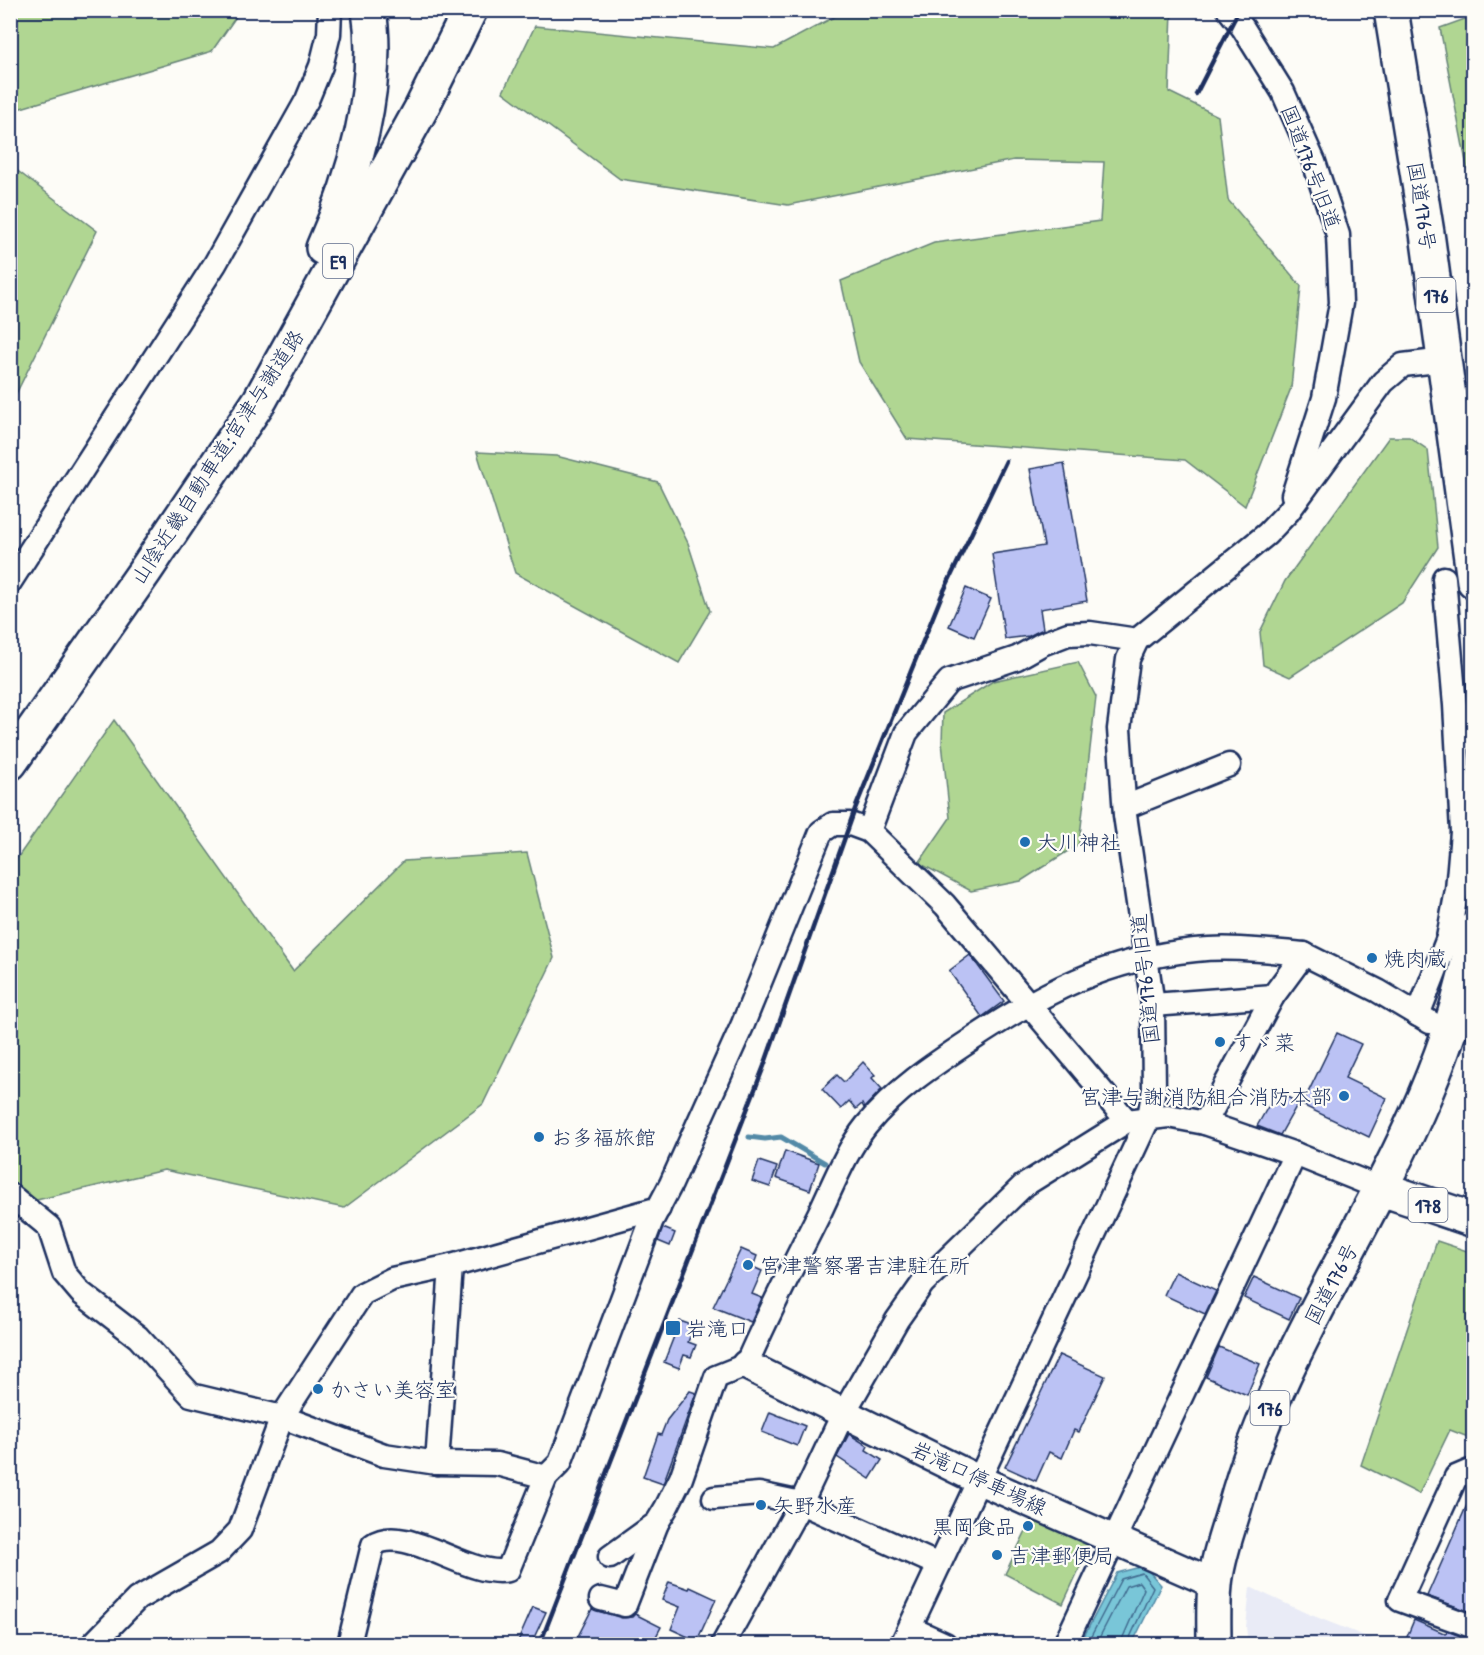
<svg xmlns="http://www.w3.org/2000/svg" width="1484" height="1655" font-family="'Patrick Hand','Klee One',sans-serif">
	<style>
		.built { fill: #e9ebf6 }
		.green { fill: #b0d692; stroke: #668278; stroke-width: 1.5 }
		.water { fill: #79c6d8; stroke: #538aa7; stroke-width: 1.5 }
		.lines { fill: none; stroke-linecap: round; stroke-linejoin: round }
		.shore { stroke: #416b8f; stroke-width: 1.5 }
		.stream { stroke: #538aa7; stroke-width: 5 }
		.building { fill: #bbc2f4; stroke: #1b2f5e; stroke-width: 1.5 }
		.minor-casing { stroke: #1b2f5e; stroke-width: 27 }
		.major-casing { stroke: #1b2f5e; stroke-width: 33 }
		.highway-casing { stroke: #1b2f5e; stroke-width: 38 }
		.minor { stroke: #fdfcf7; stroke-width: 22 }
		.major { stroke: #fdfcf7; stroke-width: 28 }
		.highway { stroke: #fdfcf7; stroke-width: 33 }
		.rail { stroke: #1b2f5e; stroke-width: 4.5 }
		.poi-dot { fill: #1f6fb2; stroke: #fdfcf7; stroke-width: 2 }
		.labels { text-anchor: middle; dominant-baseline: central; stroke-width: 4.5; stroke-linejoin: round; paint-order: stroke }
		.shield { fill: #fdfcf7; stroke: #5f6c8c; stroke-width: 1.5 }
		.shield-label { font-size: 20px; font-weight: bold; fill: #1b2f5e }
		.street-label { font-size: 21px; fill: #1b2f5e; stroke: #fdfcf7 }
		.poi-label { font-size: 21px; fill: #1b2f5e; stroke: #fdfcf7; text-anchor: start }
	</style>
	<rect width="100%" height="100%" fill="#fdfcf7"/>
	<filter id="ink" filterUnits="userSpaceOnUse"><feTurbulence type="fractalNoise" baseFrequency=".0167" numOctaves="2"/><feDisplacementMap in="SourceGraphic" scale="12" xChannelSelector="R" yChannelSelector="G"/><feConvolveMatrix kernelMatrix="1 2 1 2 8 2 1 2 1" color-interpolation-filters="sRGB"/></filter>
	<g filter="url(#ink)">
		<path class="built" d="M1250,1587L1306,1613L1385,1644H1248L1246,1627Z"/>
		<g class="green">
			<path d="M11,10H240V11L212,51L11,111Z"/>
			<path d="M847,10L1172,11L1169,92L1218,116L1228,200L1301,286L1291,388L1245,506L1185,460L907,439L859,362L841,281L934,243L1100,221L1104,162L1014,160L788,205L620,179L503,92L535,26L774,49Z"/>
			<path d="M1473,16V198L1440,28Z"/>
			<path d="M11,166L97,231L11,404Z"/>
			<path d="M1389,437H1409L1428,450L1438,547L1402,603L1290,677L1263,665L1260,632L1285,581Z"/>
			<path d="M477,452L556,456L658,482L688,543L710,611L679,663L515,573Z"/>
			<path d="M1078,662L1096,697L1079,844L1021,881L971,891L919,863L950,818L942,742L943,713L993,681Z"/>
			<path d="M114,720L293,971L404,861L527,853L554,958L483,1104L344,1208L164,1170L11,1206V867Z"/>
			<path d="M1437,1241L1473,1253V1439L1450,1430L1419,1494L1361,1465Z"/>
			<path d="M1035,1512L1094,1537L1063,1604L1005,1574Z"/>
		</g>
		<path class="water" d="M1144,1566L1161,1585L1132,1644H1080L1117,1573Z"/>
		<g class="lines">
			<g class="shore">
				<path d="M1087,1644L1121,1579L1142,1573L1153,1587L1127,1644"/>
				<path d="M1096,1644L1126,1586L1139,1582L1144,1589L1120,1644"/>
			</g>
			<path class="stream" d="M749,1137L765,1139L781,1137L825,1163"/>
		</g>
		<g class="building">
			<path d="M1064,463L1087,601L1040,609L1043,629L1029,636L1005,639L992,554L1044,546L1030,469Z"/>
			<path d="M966,588L991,599L974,637L949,626Z"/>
			<path d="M970,955L1004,1001L982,1017L949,971Z"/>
			<path d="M1337,1033L1361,1044L1345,1078L1387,1098L1369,1137L1302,1105Z"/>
			<path d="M863,1062L875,1075L872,1078L882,1089L864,1108L862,1104L856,1109L849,1101L841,1109L822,1089L837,1075L844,1082Z"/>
			<path d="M1277,1091L1298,1103L1280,1135L1257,1126Z"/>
			<path d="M785,1151L819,1163L810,1190L776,1178Z"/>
			<path d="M759,1161L777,1167L770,1187L752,1181Z"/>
			<path d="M663,1228L675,1233L670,1246L658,1241Z"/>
			<path d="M741,1249L757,1256L753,1267L762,1271L752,1294L762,1298L751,1322L713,1307Z"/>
			<path d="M1175,1272L1216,1291L1205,1314L1164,1295Z"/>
			<path d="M1254,1277L1299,1298L1289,1319L1244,1298Z"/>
			<path d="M680,1321L694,1326L688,1342L696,1345L691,1357L684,1355L679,1368L664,1362Z"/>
			<path d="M1219,1347L1260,1364L1247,1395L1206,1377Z"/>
			<path d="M1059,1355L1105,1376L1079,1432L1074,1430L1062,1458L1049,1452L1036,1481L1005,1467Z"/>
			<path d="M690,1391L696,1393L663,1484L643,1477L658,1434L661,1435L667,1420Z"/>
			<path d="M770,1412L805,1426L797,1446L762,1432Z"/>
			<path d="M849,1434L868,1446L866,1450L882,1460L870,1479L837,1457Z"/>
			<path d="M1473,1491V1606L1471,1612L1427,1596Z"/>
			<path d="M669,1582L689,1589L690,1587L716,1599L697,1641L671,1629L680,1607L662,1600Z"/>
			<path d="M533,1607L546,1612L531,1644H525L518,1641Z"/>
			<path d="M592,1609L622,1618L632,1617L635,1614L661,1627L652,1644H574Z"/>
			<path d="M1414,1620L1446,1634L1447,1631L1460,1636L1459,1639L1471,1644H1404Z"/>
		</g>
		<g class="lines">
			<defs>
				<g id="minor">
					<path d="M1229,10L1243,28L1283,92L1314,162L1338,235L1341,303L1324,398L1293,495"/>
					<path d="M10,582L215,264L307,100L321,66L329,34L330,10"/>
					<path d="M1125,807L1229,765"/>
					<path d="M869,831L906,733L949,681L1017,658L1042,644L1068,634L1090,633L1137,640"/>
					<path d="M1304,954L1378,991L1430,1022"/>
					<path d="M1153,1005L1273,996"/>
					<path d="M1418,1015L1448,938L1457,890L1462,832L1455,705L1444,578"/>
					<path d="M10,1195L49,1227L64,1273L81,1293L138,1337L191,1395L282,1417L384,1455L437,1463L497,1464L546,1477"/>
					<path d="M437,1463L451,1266"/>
					<path d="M1474,1472L1470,1471L1456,1477L1400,1600L1474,1627"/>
					<path d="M714,1498L759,1494L801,1503L939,1565"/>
					<path d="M610,1557L657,1523L666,1508L681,1478L716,1377L746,1365C768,1314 794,1264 819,1214C833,1185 846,1151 866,1126C895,1090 933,1065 971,1040C1043,992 1107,959 1195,950C1231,946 1268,951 1304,954L1273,996L1205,1123"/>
					<path d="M601,1599L625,1605L657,1523"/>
					<path d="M910,1628L945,1644"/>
					<path d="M93,1644L137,1599L219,1552L240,1530L282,1417L362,1294L392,1279L451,1266L659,1208"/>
					<path d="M349,1644L373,1545C405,1522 469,1579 508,1570L546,1477L560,1463L651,1222L671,1184L743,1024L821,832L833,824H850L869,831L945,905L1127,1121"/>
					<path d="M723,1644L801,1503L843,1414L897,1320L923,1283L1023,1186L1127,1121L1168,1116L1205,1123L1295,1154L1382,1189"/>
					<path d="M902,1644L1149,1117L1154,1089L1153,1005L1125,815L1119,729L1128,659L1137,640L1267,534L1288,512L1383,382L1403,365L1445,360"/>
					<path d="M1065,1644L1295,1154"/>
				</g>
				<path id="major" d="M746,1365L979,1480L1215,1584"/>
				<g id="highway">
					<path d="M1391,10L1427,233L1474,581"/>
					<path d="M323,248C354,179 381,86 369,10"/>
					<path d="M10,763L145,571L260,400L421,109L470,10"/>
					<path d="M1382,1189L1474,1220"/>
					<path d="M1214,1644C1214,1625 1213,1605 1215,1585C1217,1559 1228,1531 1235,1506C1290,1304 1443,1140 1474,929"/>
				</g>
			</defs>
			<use href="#minor" class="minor-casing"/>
			<use href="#major" class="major-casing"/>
			<use href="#highway" class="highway-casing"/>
			<use href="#minor" class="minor"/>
			<use href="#major" class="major"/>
			<use href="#highway" class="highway"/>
			<g class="rail">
				<path d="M1196,94L1239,10"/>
				<path d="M540,1644L764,1066L855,809L941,597L1006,461"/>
			</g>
		</g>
	</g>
	<g class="poi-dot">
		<circle cx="1025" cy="842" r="6"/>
		<circle cx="1372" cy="958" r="6"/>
		<circle cx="1220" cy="1042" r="6"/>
		<circle cx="1344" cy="1096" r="6"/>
		<circle cx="539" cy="1137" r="6"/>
		<circle cx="748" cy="1265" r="6"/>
		<rect x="665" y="1320" width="16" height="16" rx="3"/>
		<circle cx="318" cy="1389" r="6"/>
		<circle cx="761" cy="1505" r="6"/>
		<circle cx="1028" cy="1526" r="6"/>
		<circle cx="997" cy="1555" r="6"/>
	</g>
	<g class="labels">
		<g class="shield">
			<rect x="323" y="244" width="30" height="34" rx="4.5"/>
			<rect x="1416.5" y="278" width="39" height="34" rx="4.5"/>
			<rect x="1408.5" y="1188" width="39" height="34" rx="4.5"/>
			<rect x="1250.5" y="1391" width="39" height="34" rx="4.5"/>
		</g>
		<g class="shield-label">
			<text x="338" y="261">E9</text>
			<text x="1436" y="295">176</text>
			<text x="1428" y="1205">178</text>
			<text x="1270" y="1408">176</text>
		</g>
		<g class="street-label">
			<text transform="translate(1311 167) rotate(69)">国道176号旧道</text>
			<text transform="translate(1422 206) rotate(81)">国道176号</text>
			<text transform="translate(217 457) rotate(-57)">山陰近畿自動車道;宮津与謝道路</text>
			<text transform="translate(1145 979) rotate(-96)">国道176号旧道</text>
			<text transform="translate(1331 1284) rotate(-62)">国道176号</text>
			<text transform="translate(979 1478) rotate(25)">岩滝口停車場線</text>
		</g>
		<g class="poi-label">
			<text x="1037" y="842">大川神社</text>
			<text x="1384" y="958">焼肉蔵</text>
			<text x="1232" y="1042">すゞ菜</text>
			<text x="1332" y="1096" text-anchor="end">宮津与謝消防組合消防本部</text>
			<text x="551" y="1137">お多福旅館</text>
			<text x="760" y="1265">宮津警察署吉津駐在所</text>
			<text x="686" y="1328">岩滝口</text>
			<text x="330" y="1389">かさい美容室</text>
			<text x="773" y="1505">矢野水産</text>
			<text x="1016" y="1526" text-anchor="end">黒岡食品</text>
			<text x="1009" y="1555">吉津郵便局</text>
		</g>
	</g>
	<rect width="1484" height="1655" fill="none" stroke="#fdfcf7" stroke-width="36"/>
	<rect x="18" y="18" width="1448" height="1619" fill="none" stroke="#1b2f5e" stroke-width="2" filter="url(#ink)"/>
</svg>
